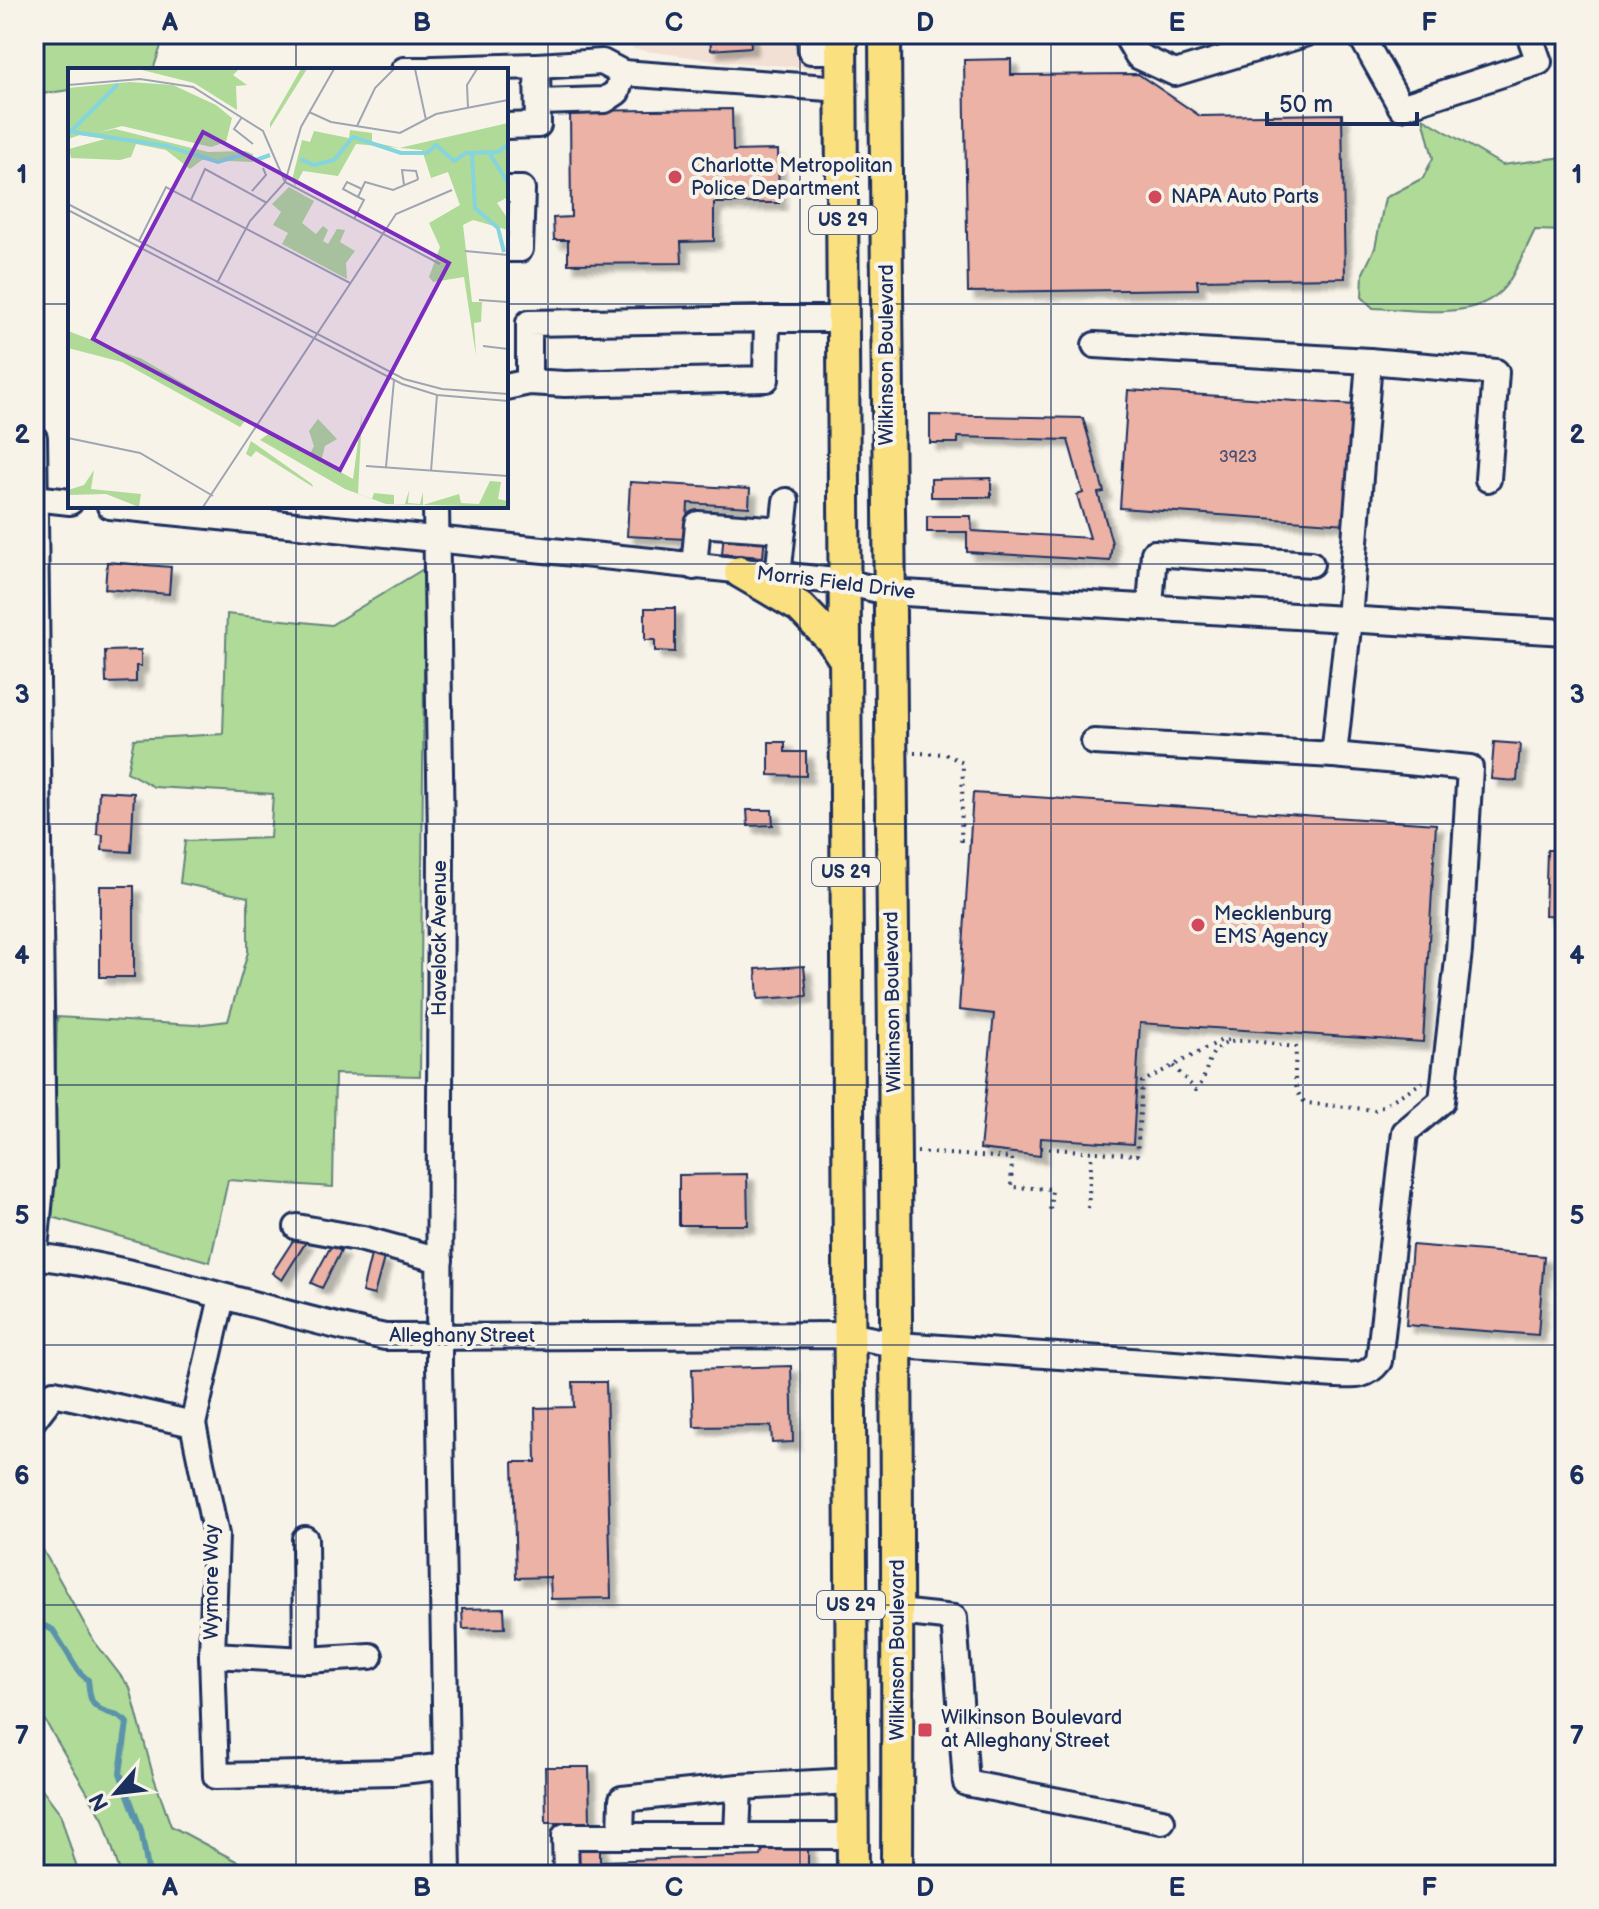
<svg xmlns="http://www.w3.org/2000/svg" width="1599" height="1909" font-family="'Balsamiq Sans',sans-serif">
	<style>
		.built { fill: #f3e0d4 }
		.green { fill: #afda98; stroke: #65847b; stroke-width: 2 }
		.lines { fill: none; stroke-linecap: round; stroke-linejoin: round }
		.stream { stroke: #5a93aa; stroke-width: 6 }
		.building { fill: #ebb2a5; stroke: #1b2f5e; stroke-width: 2; filter: url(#shadow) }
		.minor-casing { stroke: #1b2f5e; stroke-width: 30 }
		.major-casing { stroke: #1b2f5e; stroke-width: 36 }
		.path { stroke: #1b2f5e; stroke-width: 4; stroke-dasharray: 2 6; stroke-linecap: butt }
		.minor { stroke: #f7f3e8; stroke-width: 24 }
		.major { stroke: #fbe080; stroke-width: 30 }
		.grid { fill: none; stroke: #1b2f5e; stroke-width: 2; stroke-opacity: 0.55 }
		.poi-dot { fill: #d1495b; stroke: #f7f3e8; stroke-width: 3 }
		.labels { text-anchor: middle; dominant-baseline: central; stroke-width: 8; stroke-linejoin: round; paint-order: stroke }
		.number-label { font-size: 16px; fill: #4f5070 }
		.shield { fill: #f7f3e8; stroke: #5d6a87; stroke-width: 2 }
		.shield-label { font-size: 18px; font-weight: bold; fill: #1b2f5e }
		.poi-label { font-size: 20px; fill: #1b2f5e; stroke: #f7f3e8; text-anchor: start }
		.street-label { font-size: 20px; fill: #1b2f5e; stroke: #f7f3e8 }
		.inset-river { fill: none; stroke: #84d5dd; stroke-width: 4 }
		.inset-road { fill: none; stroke: #9fa5b1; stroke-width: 2 }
		.view { fill: #7b2cbf; fill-opacity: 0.15; stroke: #7b2cbf; stroke-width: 4 }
		.inset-edge { fill: none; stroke: #1b2f5e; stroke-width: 4 }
		.neatline { fill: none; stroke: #1b2f5e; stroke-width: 3 }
		.grid-label { font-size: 26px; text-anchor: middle; font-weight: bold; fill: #1b2f5e }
	</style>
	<defs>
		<filter id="shadow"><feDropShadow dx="7" dy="7" stdDeviation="2" flood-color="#0004"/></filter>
	</defs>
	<rect width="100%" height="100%" fill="#f7f3e8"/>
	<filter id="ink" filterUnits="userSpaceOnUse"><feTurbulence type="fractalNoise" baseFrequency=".0125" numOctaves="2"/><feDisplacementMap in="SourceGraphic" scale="16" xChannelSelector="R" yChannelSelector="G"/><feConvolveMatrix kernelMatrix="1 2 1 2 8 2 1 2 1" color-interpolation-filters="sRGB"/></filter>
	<g filter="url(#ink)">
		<path class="built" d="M633,34H825V69L719,61L633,49Z"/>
		<g class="green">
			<path d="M34,34H158L163,40L153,70H70V90L34,95Z"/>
			<path d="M1423,118L1502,165L1565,157V231L1535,230C1527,246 1519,265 1509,281C1482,324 1416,309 1373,308L1362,297L1363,273L1375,248L1385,198L1423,178L1433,158Z"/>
			<path d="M425,568L420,1076L335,1074L333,1187L228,1180L210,1262L52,1217L57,1017L195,1025L228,1021L248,952V897L180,883L185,841L270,838L273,794L154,787L127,772L134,739L223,734L227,614L331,625Z"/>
			<path d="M34,1534L94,1641L130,1688L153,1775L171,1826L262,1875H121L103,1819L34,1702Z"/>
			<path d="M34,1778L60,1813L79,1875H34Z"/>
		</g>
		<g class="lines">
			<path class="stream" d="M34,1621L53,1630L80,1673L88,1680C89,1686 89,1696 92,1701C98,1714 119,1712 127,1723L120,1773L141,1830L149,1875"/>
		</g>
		<g class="building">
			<path d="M710,34H750L751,47L711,50Z"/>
			<path d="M1011,59V75L1138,74L1200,116L1342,114L1345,278L1197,280L1198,289L968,292L964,60Z"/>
			<path d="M732,109L733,151L778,150L779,203H714V241L681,242L682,263L568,264V240H554L553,218L571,217L570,111Z"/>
			<path d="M1128,390L1355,405L1347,524L1120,508Z"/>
			<path d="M930,415L1083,418L1104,492L1098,493L1112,543L1110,561L967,552V532H927V516H971L972,531L1090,538L1077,495L1083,493L1068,440L958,437V443H930Z"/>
			<path d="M991,478V497H931V479Z"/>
			<path d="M630,482L750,489L749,507L688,503L686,539L627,536Z"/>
			<path d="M724,531L765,534L763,557L722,554Z"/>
			<path d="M107,562L171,567L169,594L105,589Z"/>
			<path d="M645,608H675V652L655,651V640H645Z"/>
			<path d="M141,650V666H136V682L106,683L105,651Z"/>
			<path d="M769,742H785V752H806V776L769,775Z"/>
			<path d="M1494,742L1520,744L1517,781L1491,779Z"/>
			<path d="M99,791L134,793L131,852L102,850L103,835L97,834Z"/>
			<path d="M973,793L1436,824L1423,1042L1140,1023L1133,1144L1041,1138L1040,1156L980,1149L994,1014L959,1010Z"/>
			<path d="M747,810H772L773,825L748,826Z"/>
			<path d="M1547,850H1565V916L1545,915Z"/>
			<rect x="100" y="886" width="34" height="91"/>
			<path d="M804,966L807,996L758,999L756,969Z"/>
			<path d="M747,1174L748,1225H679V1175Z"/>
			<path d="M296,1236L306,1242L282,1280L272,1273Z"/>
			<path d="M1412,1245L1544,1256L1538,1335L1406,1325Z"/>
			<path d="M331,1246L341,1251L322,1288L311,1283Z"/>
			<path d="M371,1255L384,1258L374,1295L362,1292Z"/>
			<path d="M791,1366L793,1442L772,1443L771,1426L694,1427L692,1369Z"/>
			<path d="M573,1382H606L611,1598L551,1599L550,1577L516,1578L513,1462H536L535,1408L574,1407Z"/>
			<path d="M504,1608L505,1628L463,1629L462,1609Z"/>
			<path d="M545,1767H589L590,1823H546Z"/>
			<path d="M808,1838V1875H576L575,1841H600V1861L761,1856L766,1839Z"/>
		</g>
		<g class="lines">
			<defs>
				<g id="minor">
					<path d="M810,34L811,51H841"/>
					<path d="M1125,34L1138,56L1175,73L1305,34"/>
					<path d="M1360,34L1401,107L1539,62L1529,34"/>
					<path d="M537,66L602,62L623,73L617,92L605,100L538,102"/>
					<path d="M433,69L537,66L538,125L506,126"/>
					<path d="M404,70H433"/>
					<path d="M623,73L842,89"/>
					<path d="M506,189H522L520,249H506"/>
					<path d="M767,319H844"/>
					<path d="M1095,345L1369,361L1349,619L1334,755"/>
					<path d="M1369,361L1496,372L1488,479"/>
					<path d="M506,387L529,382L565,384L766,379L767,319L529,323V382"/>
					<path d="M34,438L43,1167L34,1258"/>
					<path d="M34,498L70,502"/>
					<path d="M110,506L661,562L844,582L888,592L1565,632"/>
					<path d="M436,506L441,840L439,1365L448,1875"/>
					<path d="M694,567L698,524L783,530"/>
					<path d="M778,576L786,501"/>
					<path d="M1150,606L1154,553L1311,564"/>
					<path d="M297,1227L363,1239L440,1260"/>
					<path d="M34,1256C154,1270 268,1313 385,1337L849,1335L898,1345L1336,1375C1355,1376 1367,1377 1379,1361L1405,1132L1442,1101L1459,951L1470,768L1334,755L1094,742"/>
					<path d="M222,1297L193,1424L216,1535L212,1655L216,1776L394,1772L446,1766"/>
					<path d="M34,1419L54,1393L193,1424"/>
					<path d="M305,1539L306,1660"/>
					<path d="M898,1612L954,1618L966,1783L1162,1821"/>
					<path d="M212,1655L306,1660L370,1656"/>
					<path d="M737,1835L739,1787"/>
					<path d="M621,1836H852"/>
					<path d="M566,1875L565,1836H621L622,1799L739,1787L852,1781"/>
				</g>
				<g id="major">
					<path d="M841,34L853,1875"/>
					<path d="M885,34C889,648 899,1261 897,1875"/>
					<path d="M740,572L800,607L831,639L845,660"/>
				</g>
			</defs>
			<use href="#minor" class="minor-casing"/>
			<use href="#major" class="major-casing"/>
			<g class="path">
				<path d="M914,753L946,754L963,763L961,840H971"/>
				<path d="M1173,1066L1196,1090C1206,1080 1205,1067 1212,1055C1227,1030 1271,1045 1296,1047C1296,1066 1290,1090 1306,1103L1375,1110L1423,1082"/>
				<path d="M1041,1148L1137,1155L1142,1082L1222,1040H1228"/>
				<path d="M917,1152L1012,1158L1011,1187L1052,1189L1050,1211"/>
				<path d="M1088,1208L1092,1152"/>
			</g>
			<use href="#minor" class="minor"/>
			<use href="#major" class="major"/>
		</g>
	</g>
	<path class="grid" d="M296,34V70M548,34V1875M800,34V1875M1051,34V1875M1303,34V1875M34,304H70M506,304H1565M296,506V1875M34,564H1565M34,824H1565M34,1085H1565M34,1345H1565M34,1605H1565"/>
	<g class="poi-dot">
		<circle cx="675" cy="177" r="8"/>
		<circle cx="1155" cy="197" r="8"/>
		<circle cx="1198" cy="925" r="8"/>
		<rect x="917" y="1722" width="16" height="16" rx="4"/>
	</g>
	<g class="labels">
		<g class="number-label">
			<text x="1238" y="457">3923</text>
		</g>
		<g class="shield">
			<rect x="809" y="206" width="68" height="28" rx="6"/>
			<rect x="812" y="858" width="68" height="28" rx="6"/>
			<rect x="817" y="1591" width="68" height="28" rx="6"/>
		</g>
		<g class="shield-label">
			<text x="843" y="220">US 29</text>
			<text x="846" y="872">US 29</text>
			<text x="851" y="1605">US 29</text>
		</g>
		<g class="poi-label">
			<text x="691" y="166">Charlotte Metropolitan<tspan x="691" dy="23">Police Department</tspan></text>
			<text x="1171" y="197">NAPA Auto Parts</text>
			<text x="1214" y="914">Mecklenburg<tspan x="1214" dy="23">EMS Agency</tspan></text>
			<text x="941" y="1718">Wilkinson Boulevard<tspan x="941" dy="23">at Alleghany Street</tspan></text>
		</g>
		<g class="street-label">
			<text transform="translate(887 355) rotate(-90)">Wilkinson Boulevard</text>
			<text transform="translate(836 583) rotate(7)">Morris Field Drive</text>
			<text transform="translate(440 938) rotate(-90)">Havelock Avenue</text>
			<text transform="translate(893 1002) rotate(-91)">Wilkinson Boulevard</text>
			<text x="462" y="1336">Alleghany Street</text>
			<text transform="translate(212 1582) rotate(-90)">Wymore Way</text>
			<text transform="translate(898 1650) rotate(-90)">Wilkinson Boulevard</text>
		</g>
	</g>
	<g transform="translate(68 68)">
		<rect width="440" height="440" fill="#f7f3e8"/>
		<path d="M70,1H171L165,7L179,17L168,18L169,42L126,15ZM233,1H239L202,60V55ZM62,14L105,17L148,37L164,50L158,74L143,79L54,58L32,64L47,61L140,84L177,83L185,86V94L134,92L122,101L98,82L68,76L63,89L52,92L3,90L1,81L37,71L12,67L0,71V20ZM440,55V129L429,135L440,151V162L405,152L395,157L404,234H414L413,254L406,255L408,288L396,209L365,214L361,209L372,179L361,155L392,137L380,104L363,110L354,82L288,76L270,108L235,103L227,118L224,112L234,72L242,74L246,63L281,70L282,62L304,65V74L331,80ZM221,119L246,133L234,155L248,166L255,158L260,162L255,173L260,176L269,161L277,162L272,174L287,183L278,195L279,211L214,176L220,165L205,157L213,144L204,136ZM0,263L74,291L178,352L172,359L54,294L0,280ZM294,345L290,426L304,431L306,425L326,427V436H337L341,422L340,435L352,436L355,424V437L391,426L393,435L411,436L422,413L433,414L430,431L440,433V439L318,436L277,421L192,372L203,364L242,386L246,378L241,363L250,351L269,371L257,378L253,393L285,411ZM183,373L244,416L245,419L188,383L183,389L178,386ZM26,402L23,421L73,426L71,439L38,426L0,427V422L16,417Z" fill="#afda98"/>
		<path class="inset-river" d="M5,64L99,78L150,94L177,86L188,92L202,87M0,66L50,16M404,86L407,140L430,160L436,184M422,86L440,115M232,91L246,97L266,92L285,69L333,85H359L368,77L386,93L398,85L430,84L440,77"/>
		<path class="inset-road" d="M347,1L358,52M0,17L72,11L125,19L195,63L217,114L372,196M400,40L399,17L409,1M241,44L263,54L332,65L368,46L440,32M174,49L166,61L185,76M289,58L307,20L326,1M294,121L279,114L275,121L290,129L297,114L325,122L349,112L350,111L348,103L334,102L336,117M184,123L198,107L195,100M123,132L137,101L199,135M0,136L336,311L374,321L440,326M0,142L334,316L369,327L440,333M286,151L296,132L290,129M71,173L98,119L282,215M397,183L440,187M149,215L182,153L217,114L233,59L266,1M411,232L440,234M415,278L440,281M0,370L72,385L145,428M298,398L440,408M318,399L326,312M363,403L369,327M135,439L328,146L384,122"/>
		<path class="view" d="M135,64L381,195L272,402L25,271Z"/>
		<rect width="440" height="440" class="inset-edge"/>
	</g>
	<rect width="1599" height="1909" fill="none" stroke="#f7f3e8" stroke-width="88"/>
	<g transform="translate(116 1793) rotate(242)" stroke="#f7f3e8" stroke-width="6" paint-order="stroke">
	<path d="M0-6L14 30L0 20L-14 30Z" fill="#1b2f5e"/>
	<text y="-12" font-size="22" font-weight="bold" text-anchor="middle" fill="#1b2f5e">N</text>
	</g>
	<path d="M1267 112v12h150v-12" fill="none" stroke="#1b2f5e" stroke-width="4"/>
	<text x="1279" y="112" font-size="24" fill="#1b2f5e" stroke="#f7f3e8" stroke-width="6" paint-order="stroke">50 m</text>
	<rect x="44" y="44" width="1511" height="1821" class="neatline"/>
	<g class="grid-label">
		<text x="170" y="31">A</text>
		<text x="422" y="31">B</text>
		<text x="674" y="31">C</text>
		<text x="925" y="31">D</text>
		<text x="1177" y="31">E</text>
		<text x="1429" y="31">F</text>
		<text x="22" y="183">1</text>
		<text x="1577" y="183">1</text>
		<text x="22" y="443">2</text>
		<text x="1577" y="443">2</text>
		<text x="22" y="703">3</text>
		<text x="1577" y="703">3</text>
		<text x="22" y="964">4</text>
		<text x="1577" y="964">4</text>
		<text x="22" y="1224">5</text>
		<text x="1577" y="1224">5</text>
		<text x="22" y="1484">6</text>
		<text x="1577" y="1484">6</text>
		<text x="22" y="1744">7</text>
		<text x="1577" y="1744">7</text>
		<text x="170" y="1896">A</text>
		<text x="422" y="1896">B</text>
		<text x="674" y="1896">C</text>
		<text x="925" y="1896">D</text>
		<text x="1177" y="1896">E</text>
		<text x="1429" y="1896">F</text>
	</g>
</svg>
